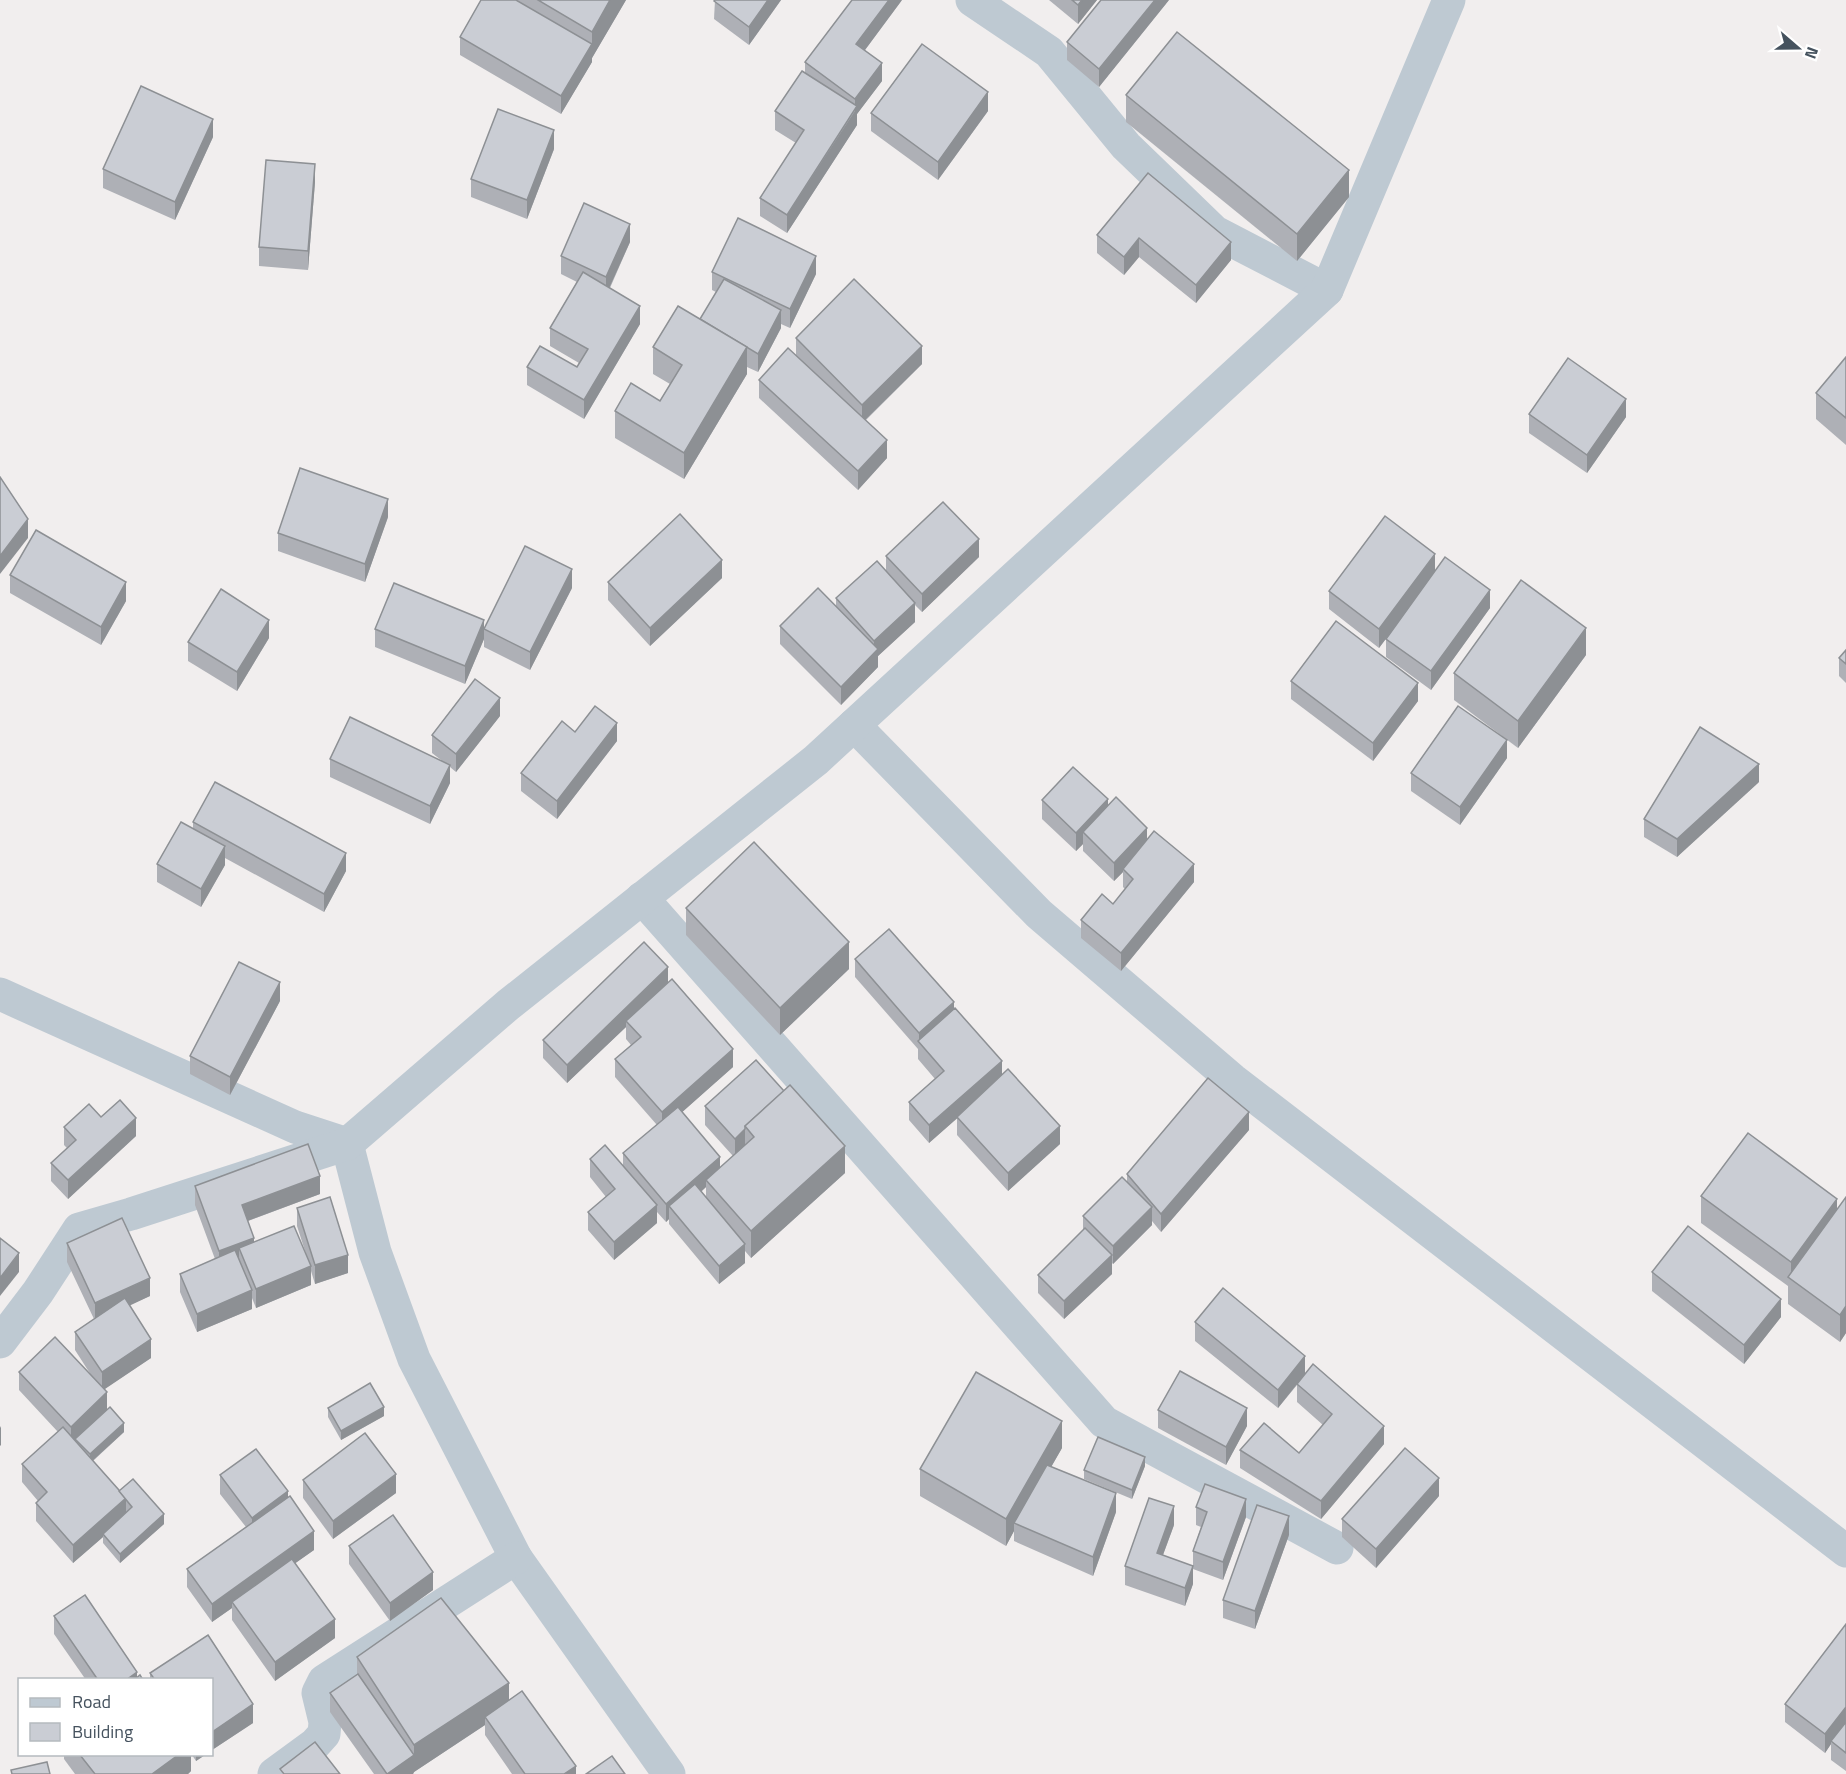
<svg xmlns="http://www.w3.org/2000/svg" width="1846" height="1774" font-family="'Titillium Web',sans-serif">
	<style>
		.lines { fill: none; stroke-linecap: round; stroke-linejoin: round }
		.minor { stroke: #bec9d2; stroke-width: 33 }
		.wall { fill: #aeb0b6; fill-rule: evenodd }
		.shaded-wall { fill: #8d9094 }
		.building { fill: #cacdd4; stroke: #8d9094; stroke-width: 1.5 }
	</style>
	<rect width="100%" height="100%" fill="#f1eeee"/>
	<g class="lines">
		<g class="minor">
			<path d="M972,0L1049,52L1126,146L1215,232L1327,290"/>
			<path d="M854,725L1039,914L1233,1080L1846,1551"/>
			<path d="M642,898L1104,1422L1337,1548"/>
			<path d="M0,994L295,1127L347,1144"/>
			<path d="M347,1144L375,1252L414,1359L516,1558L669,1774"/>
			<path d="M0,1342L38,1292L79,1229L131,1214L347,1144L508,1005L816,760L1327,290L1449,0"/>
			<path d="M274,1774L315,1744L324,1734L325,1722L318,1693L324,1681L516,1558"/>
		</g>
	</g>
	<g class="wall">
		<path d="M481,0H626L592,58V62L561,114L460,55V37Z"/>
		<path d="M715,0H781L749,45L714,19Z"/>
		<path d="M902,0L865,50L882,81L857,114V125L787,233L760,216V198L796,143L775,130V111L805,73V62Z"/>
		<path d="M1049,0H1097L1078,24Z"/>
		<path d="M1169,0L1099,87L1067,60V42Z"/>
		<path d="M1126,95L1349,197L1297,261L1126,122Z"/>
		<path d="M988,111L938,180L871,131V113Z"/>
		<path d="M213,137L175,220L103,188V169Z"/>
		<path d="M554,149L527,219L471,197V179Z"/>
		<path d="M1148,173L1231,260L1196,303L1139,257L1124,275L1097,253V235Z"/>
		<path d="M315,182L308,270L259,266V247Z"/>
		<path d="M630,242L610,288L640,324L584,419L527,385V367H577L579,363L550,346V328L577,282L561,274V256Z"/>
		<path d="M712,272L816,274L790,328L781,324V328L758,372L747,367V374L684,479L615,438V411L660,401L670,384L653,374V347L700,319L716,292L712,290Z"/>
		<path d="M796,338L922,364L866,420L887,458L858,490L759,398V380L796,355Z"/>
		<path d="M1846,357V445L1816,419V393Z"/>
		<path d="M1529,414L1626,417L1587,473L1529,433Z"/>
		<path d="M388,517L365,582L278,551V533Z"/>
		<path d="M886,556L979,557L922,612L915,605V622L878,656V667L841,705L780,644V626L836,606V598L886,571Z"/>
		<path d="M1435,571L1490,608L1431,690L1386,657V639L1403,616L1379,648L1329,609V591Z"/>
		<path d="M10,575L126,601L101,645L10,593Z"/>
		<path d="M722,578L650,646L608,600V582Z"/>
		<path d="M572,588L530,670L484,647V639L465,684L375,647V629H484Z"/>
		<path d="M269,638L237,691L188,661V642Z"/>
		<path d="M1846,650V683L1839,676V658Z"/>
		<path d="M1586,655L1518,748L1454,700V673Z"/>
		<path d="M1291,681L1418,701L1373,761L1291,699Z"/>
		<path d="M500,716L456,772L450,767V783L430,824L330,777V759L441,760L432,753V735Z"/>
		<path d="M575,732L617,741L557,819L521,791V773Z"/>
		<path d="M1507,758L1460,825L1411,791V773Z"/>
		<path d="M1759,782L1677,857L1644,837V819Z"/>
		<path d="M1042,800L1108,807L1147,839L1194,882L1121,971L1081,938V920L1113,904L1125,889L1123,887V872L1114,881L1083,851V844L1076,851L1042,819Z"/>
		<path d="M193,822L346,871L324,912L225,858V865L201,907L157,882V864L193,828Z"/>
		<path d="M686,908L849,969L780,1035L686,935Z"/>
		<path d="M855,959L954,1010L1002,1076L1060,1144L1008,1191L957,1135V1118L929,1143L909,1120V1102L935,1079L918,1059V1049L855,977Z"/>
		<path d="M668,983L733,1067L682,1112L720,1168L733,1156L705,1125V1106L845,1173L751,1258L745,1251V1263L719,1284L669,1224V1219L666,1222L657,1212V1223L614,1260L588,1230V1212L606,1197L590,1177V1159L623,1166V1153L657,1125L615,1077V1059L631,1045L626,1039V1027L567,1083L543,1058V1040ZM706,1187V1197L701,1192Z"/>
		<path d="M280,1001L230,1095L190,1074V1056Z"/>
		<path d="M101,1117L136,1136L68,1199L51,1181V1163L67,1148L64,1145V1127Z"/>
		<path d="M1249,1130L1161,1232L1152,1221V1225L1113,1264L1112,1263V1274L1064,1319L1038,1293V1275L1083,1231V1216L1127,1183V1174Z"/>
		<path d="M195,1186L320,1194L248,1221L254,1242L306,1254L297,1226V1208L348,1273L315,1284L311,1271V1285L256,1308L252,1298V1309L197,1332L180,1292V1274L215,1259L195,1205Z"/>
		<path d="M1701,1196L1837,1210L1846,1197V1333L1840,1342L1788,1304V1286L1701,1223Z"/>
		<path d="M67,1243L150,1296L129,1305L151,1358L104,1389L107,1409L124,1432L93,1461L119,1491L164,1524L120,1563L103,1543V1537L73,1563L36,1521V1503L38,1501L22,1482V1464L58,1432L19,1390V1372L91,1375L75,1350V1332L94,1319L67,1262Z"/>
		<path d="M1652,1272L1781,1317L1744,1364L1652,1291Z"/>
		<path d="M1195,1322L1305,1374L1384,1444L1321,1519L1240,1468V1450L1299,1453L1323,1425L1297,1402V1385L1278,1408L1195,1341Z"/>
		<path d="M328,1408L384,1416L341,1440L328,1417Z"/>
		<path d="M1158,1410L1247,1426L1226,1465L1158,1428Z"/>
		<path d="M1062,1448L1051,1467L1116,1512L1093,1576L1014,1541V1531L1006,1546L920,1496V1469Z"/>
		<path d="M1145,1466L1132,1499L1084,1479V1470Z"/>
		<path d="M220,1475L288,1498L314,1550L295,1563L335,1638L275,1681L232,1620V1608L212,1622L187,1587V1569L246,1527L220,1494Z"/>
		<path d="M303,1480L396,1493L333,1539L303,1498Z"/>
		<path d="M1439,1496L1376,1568L1342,1537V1519Z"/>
		<path d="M1196,1507L1246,1517L1223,1580L1193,1569V1551L1201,1527L1196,1525Z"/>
		<path d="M1174,1525L1163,1555L1193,1584L1185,1606L1125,1585V1566Z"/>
		<path d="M1289,1535L1255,1629L1223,1618V1600Z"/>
		<path d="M349,1546L433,1590L390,1621L349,1564Z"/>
		<path d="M54,1616L137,1677L143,1680H86L54,1634Z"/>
		<path d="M1846,1624V1771L1831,1760V1744L1825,1753L1785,1722V1704Z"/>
		<path d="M208,1635L253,1704V1723L212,1750V1680H150V1673Z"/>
		<path d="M357,1657L509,1700L576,1774H512L485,1735V1725L414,1772L413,1774H374L330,1712V1693L357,1675Z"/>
		<path d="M64,1755H191V1771L188,1774H75L64,1759Z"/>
		<path d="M192,1755H205L196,1761Z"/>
	</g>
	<g class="shaded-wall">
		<path d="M610,0H626L592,58V62L561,114V96L592,44V32Z"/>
		<path d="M768,0H781L749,45V27Z"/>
		<path d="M889,0H902L856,62V44Z"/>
		<path d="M1082,0H1097L1078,24V5Z"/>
		<path d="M1155,0H1169L1099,87V69Z"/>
		<path d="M882,63V81L857,114V125L787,233V215L855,111V99Z"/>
		<path d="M988,92V111L938,180V162Z"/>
		<path d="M213,119V137L175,220V202Z"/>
		<path d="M554,130V149L527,219V200Z"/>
		<path d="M315,164V182L308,270V251Z"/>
		<path d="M1349,170V197L1297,261V234Z"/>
		<path d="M630,224V242L606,295V277Z"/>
		<path d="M1139,238V257L1124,275V257Z"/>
		<path d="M1231,242V260L1196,303V285Z"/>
		<path d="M816,256V274L790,328V309Z"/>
		<path d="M640,306V324L584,419V400Z"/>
		<path d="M781,310V328L758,372V354Z"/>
		<path d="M922,346V364L862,423V405Z"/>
		<path d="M747,347V374L684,479V453Z"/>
		<path d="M1626,399V417L1587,473V455Z"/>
		<path d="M887,440V458L858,490V471Z"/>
		<path d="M388,499V517L365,582V564Z"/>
		<path d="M28,519V538L0,574V556Z"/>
		<path d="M979,539V557L922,612V594Z"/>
		<path d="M1435,554V573L1379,648V629Z"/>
		<path d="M722,560V578L650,646V628Z"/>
		<path d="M572,569V588L530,670V652Z"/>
		<path d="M126,582V601L101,645V627Z"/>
		<path d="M1490,590V608L1431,690V671Z"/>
		<path d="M915,603V622L878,656V667L841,705V687L874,653V641Z"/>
		<path d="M269,620V638L237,691V672Z"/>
		<path d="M484,620V639L465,684V666Z"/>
		<path d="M1586,628V655L1518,748V721Z"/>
		<path d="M1418,683V701L1373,761V743Z"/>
		<path d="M500,698V716L456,772V754Z"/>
		<path d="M617,723V741L557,819V801Z"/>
		<path d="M1507,740V758L1460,825V807Z"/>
		<path d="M1759,764V782L1677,857V839Z"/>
		<path d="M450,765V783L430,824V806Z"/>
		<path d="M1108,799V817L1083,832V844L1076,851V833Z"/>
		<path d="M1147,828V846L1123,869V872L1114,881V863Z"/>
		<path d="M225,846V865L201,907V889Z"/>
		<path d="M346,853V871L324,912V894Z"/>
		<path d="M1194,864V882L1121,971V953Z"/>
		<path d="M849,942V969L780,1035V1008Z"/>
		<path d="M668,967V986L626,1021V1027L567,1083V1065Z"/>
		<path d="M280,982V1001L230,1095V1077Z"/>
		<path d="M954,1002V1020L919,1042V1033Z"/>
		<path d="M733,1049V1067L662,1130V1112Z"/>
		<path d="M1002,1061V1079L929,1143V1125Z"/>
		<path d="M1249,1112V1130L1161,1232V1214Z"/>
		<path d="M136,1118V1136L68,1199V1180Z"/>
		<path d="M1060,1126V1144L1008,1191V1173Z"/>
		<path d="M745,1129V1148L735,1157V1139Z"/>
		<path d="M845,1146V1173L751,1258V1231Z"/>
		<path d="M720,1157V1175L706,1180V1187L675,1214L669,1206V1219L666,1222V1204Z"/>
		<path d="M320,1176V1194L242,1223V1205Z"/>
		<path d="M1837,1199V1226L1791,1280V1262Z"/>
		<path d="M657,1205V1223L614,1260V1242Z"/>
		<path d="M1152,1207V1225L1113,1264V1246Z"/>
		<path d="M254,1238V1256L239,1248V1262L219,1269V1251Z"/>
		<path d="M745,1244V1263L719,1284V1266Z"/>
		<path d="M19,1253V1272L0,1296V1278Z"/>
		<path d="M348,1255V1273L315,1284V1265Z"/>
		<path d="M1112,1255V1274L1064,1319V1301Z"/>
		<path d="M311,1266V1285L256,1308V1289Z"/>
		<path d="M150,1278V1296L95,1322V1303Z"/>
		<path d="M252,1290V1309L197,1332V1314Z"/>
		<path d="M1781,1299V1317L1744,1364V1345Z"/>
		<path d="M1846,1306V1333L1840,1342V1315Z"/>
		<path d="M151,1339V1358L102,1391V1372Z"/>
		<path d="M1305,1356V1374L1278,1408V1390Z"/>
		<path d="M107,1392V1410L71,1445V1427Z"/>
		<path d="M384,1407V1416L341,1440V1431Z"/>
		<path d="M1247,1408V1426L1226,1465V1447Z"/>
		<path d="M1062,1421V1448L1018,1525L1014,1523V1531L1006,1546V1519Z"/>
		<path d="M124,1423V1432L90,1463V1454Z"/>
		<path d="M1,1426V1445L0,1446V1428Z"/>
		<path d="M1384,1426V1444L1321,1519V1501Z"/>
		<path d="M1145,1457V1466L1132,1499V1490Z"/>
		<path d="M396,1474V1493L333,1539V1521Z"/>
		<path d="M1439,1478V1496L1376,1568V1549Z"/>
		<path d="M288,1491V1509L252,1537V1518Z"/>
		<path d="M1116,1493V1512L1093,1576V1557Z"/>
		<path d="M126,1498V1517L103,1534V1537L73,1563V1545Z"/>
		<path d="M1246,1499V1517L1223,1580V1562Z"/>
		<path d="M1174,1506V1525L1157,1571V1553Z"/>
		<path d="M164,1514V1524L120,1563V1554Z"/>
		<path d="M1289,1516V1535L1255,1629V1611Z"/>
		<path d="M314,1531V1550L235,1606L232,1602V1608L212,1622V1604Z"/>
		<path d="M1193,1566V1584L1185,1606V1588Z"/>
		<path d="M433,1572V1590L390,1621V1603Z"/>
		<path d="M335,1619V1638L275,1681V1662Z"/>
		<path d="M137,1672V1680H126Z"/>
		<path d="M509,1683V1710L485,1717V1725L414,1772L413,1774H387L414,1755V1745Z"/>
		<path d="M253,1704V1723L212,1750V1732Z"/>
		<path d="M1846,1707V1725L1831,1741V1744L1825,1753V1734Z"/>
		<path d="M178,1755H191V1771L188,1774H152Z"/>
		<path d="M196,1755H205L196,1761Z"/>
		<path d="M576,1766V1774H564Z"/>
	</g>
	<g class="building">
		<path d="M481,0H516L592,44L561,96L460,37Z"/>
		<path d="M538,0H610L592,32Z"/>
		<path d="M715,0H768L749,27L714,1Z"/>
		<path d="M852,0H889L856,44L882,63L855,99L805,62Z"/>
		<path d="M1072,0H1082L1078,5Z"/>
		<path d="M1101,0H1155L1099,69L1067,42Z"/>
		<path d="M1177,32L1349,170L1297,234L1126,95Z"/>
		<path d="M922,44L988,92L938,162L871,113Z"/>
		<path d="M802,71L857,106L787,215L760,198L804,130L775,111Z"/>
		<path d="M141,86L213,119L175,202L103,169Z"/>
		<path d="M498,109L554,130L527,200L471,179Z"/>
		<path d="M266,160L315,164L308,251L259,247Z"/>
		<path d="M1148,173L1231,242L1196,285L1139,238L1124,257L1097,235Z"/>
		<path d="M584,203L630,224L606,277L561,256Z"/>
		<path d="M738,218L816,256L790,309L712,272Z"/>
		<path d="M583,272L640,306L584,400L527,367L540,346L577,367L588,349L550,328Z"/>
		<path d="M724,279L781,310L758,354L700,319Z"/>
		<path d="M854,279L922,346L862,405L796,338Z"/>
		<path d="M678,306L747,347L684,453L615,411L631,383L660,401L682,365L653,347Z"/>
		<path d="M788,348L887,440L858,471L759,380Z"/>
		<path d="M1846,357V418L1816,393Z"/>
		<path d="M1568,358L1626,399L1587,455L1529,414Z"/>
		<path d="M300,468L388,499L365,564L278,533Z"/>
		<path d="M0,477L28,519L0,556Z"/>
		<path d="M943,502L979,539L922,594L886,556Z"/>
		<path d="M680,514L722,560L650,628L608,582Z"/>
		<path d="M1385,516L1435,554L1379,629L1329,591Z"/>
		<path d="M36,530L126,582L101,627L10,575Z"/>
		<path d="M525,546L572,569L530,652L484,629Z"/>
		<path d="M1445,557L1490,590L1431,671L1386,639Z"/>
		<path d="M877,561L915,603L874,641L836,598Z"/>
		<path d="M1521,580L1586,628L1518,721L1454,673Z"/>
		<path d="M394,583L484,620L465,666L375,629Z"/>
		<path d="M818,588L878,649L841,687L780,626Z"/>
		<path d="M221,589L269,620L237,672L188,642Z"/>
		<path d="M1336,621L1418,683L1373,743L1291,681Z"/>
		<path d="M1846,650V664L1839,658Z"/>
		<path d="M475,679L500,698L456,754L432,735Z"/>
		<path d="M595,706L617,723L557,801L521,773L562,721L575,732Z"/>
		<path d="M1458,706L1507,740L1460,807L1411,773Z"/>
		<path d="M350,717L450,765L430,806L330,759Z"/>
		<path d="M1700,727L1759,764L1677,839L1644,819Z"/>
		<path d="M1073,767L1108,799L1076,833L1042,800Z"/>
		<path d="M215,782L346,853L324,894L193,822Z"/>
		<path d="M1116,797L1147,828L1114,863L1083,832Z"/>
		<path d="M181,822L225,846L201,889L157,864Z"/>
		<path d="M1154,831L1194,864L1121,953L1081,920L1102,894L1113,904L1133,879L1123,869Z"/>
		<path d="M754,842L849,942L780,1008L686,908Z"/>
		<path d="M889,929L954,1002L919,1033L855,959Z"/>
		<path d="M644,942L668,967L567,1065L543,1040Z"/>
		<path d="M239,962L280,982L230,1077L190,1056Z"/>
		<path d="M672,979L733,1049L662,1112L615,1059L641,1037L626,1021Z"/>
		<path d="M955,1008L1002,1061L929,1125L909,1102L944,1071L918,1041Z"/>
		<path d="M756,1060L784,1091L745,1126V1129L735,1139L705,1106Z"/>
		<path d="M1008,1069L1060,1126L1008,1173L957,1117Z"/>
		<path d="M1208,1078L1249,1112L1161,1214L1127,1174Z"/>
		<path d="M790,1085L845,1146L751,1231L706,1180L754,1137L745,1126Z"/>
		<path d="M120,1100L136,1118L68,1180L51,1163L76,1140L64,1127L89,1104L101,1117Z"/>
		<path d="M678,1107L720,1157L666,1204L623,1153Z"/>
		<path d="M1748,1133L1837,1199L1791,1262L1701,1196Z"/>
		<path d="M308,1144L320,1176L242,1205L254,1238L219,1251L195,1186Z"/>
		<path d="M605,1145L657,1205L614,1242L588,1212L615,1189L590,1159Z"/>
		<path d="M1122,1177L1152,1207L1113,1246L1083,1216Z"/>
		<path d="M695,1184L745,1244L719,1266L669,1206Z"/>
		<path d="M330,1197L348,1255L315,1265L297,1208Z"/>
		<path d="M1846,1197V1306L1840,1315L1788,1277Z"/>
		<path d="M122,1218L150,1278L95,1303L67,1243Z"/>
		<path d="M294,1226L311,1266L256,1289L239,1248Z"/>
		<path d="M1688,1226L1781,1299L1744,1345L1652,1272Z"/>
		<path d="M1085,1228L1112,1255L1064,1301L1038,1275Z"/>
		<path d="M0,1238L19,1253L0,1278Z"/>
		<path d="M235,1250L252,1290L197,1314L180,1274Z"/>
		<path d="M1223,1288L1305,1356L1278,1390L1195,1322Z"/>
		<path d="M125,1298L151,1339L102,1372L75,1332Z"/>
		<path d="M55,1337L107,1392L71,1427L19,1372Z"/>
		<path d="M1313,1364L1384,1426L1321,1501L1240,1450L1264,1423L1299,1453L1332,1414L1297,1384Z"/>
		<path d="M1180,1371L1247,1408L1226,1447L1158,1410Z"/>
		<path d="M976,1372L1062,1421L1006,1519L920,1469Z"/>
		<path d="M370,1383L384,1407L341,1431L328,1408Z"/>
		<path d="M110,1407L124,1423L90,1454L75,1439Z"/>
		<path d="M63,1427L126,1498L73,1545L36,1503L47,1492L22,1464Z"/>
		<path d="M365,1433L396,1474L333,1521L303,1480Z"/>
		<path d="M1098,1437L1145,1457L1132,1490L1084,1470Z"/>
		<path d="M1405,1448L1439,1478L1376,1549L1342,1519Z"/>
		<path d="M256,1449L288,1491L252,1518L220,1475Z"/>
		<path d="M1047,1465L1116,1493L1093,1557L1014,1523Z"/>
		<path d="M133,1479L164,1514L120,1554L103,1534L132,1507L119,1491Z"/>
		<path d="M1205,1484L1246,1499L1223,1562L1193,1551L1207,1512L1196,1507Z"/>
		<path d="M290,1496L314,1531L212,1604L187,1569Z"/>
		<path d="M1149,1498L1174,1506L1157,1553L1193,1566L1185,1588L1125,1566Z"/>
		<path d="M1257,1505L1289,1516L1255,1611L1223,1600Z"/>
		<path d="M393,1515L433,1572L390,1603L349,1546Z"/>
		<path d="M292,1559L335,1619L275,1662L232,1602Z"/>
		<path d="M85,1595L137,1672L126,1680H98L54,1616Z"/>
		<path d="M441,1598L509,1683L414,1745L357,1657Z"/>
		<path d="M1846,1624V1707L1825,1734L1785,1704Z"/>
		<path d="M208,1635L253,1704L212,1732V1680H155L150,1673Z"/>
		<path d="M358,1674L414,1755L387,1774L330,1693Z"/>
		<path d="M140,1675L143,1680H134Z"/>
		<path d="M522,1691L576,1766L564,1774H525L485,1717Z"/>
		<path d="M1846,1722V1753L1831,1741Z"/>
		<path d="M315,1742L340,1774H284L280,1769Z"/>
		<path d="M80,1755H178L152,1774H95Z"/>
		<path d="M612,1756L625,1774H586Z"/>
		<path d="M47,1762L50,1774H12L11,1770Z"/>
	</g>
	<rect x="18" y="1678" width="195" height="78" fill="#ffffff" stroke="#b5babf" stroke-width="1.5"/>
	<rect x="30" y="1698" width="30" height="9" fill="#bec9d2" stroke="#b5babf" stroke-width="1.5"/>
	<text x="72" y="1708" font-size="18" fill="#45525e">Road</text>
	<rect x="30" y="1723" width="30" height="18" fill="#cacdd4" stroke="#b5babf" stroke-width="1.5"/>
	<text x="72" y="1738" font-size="18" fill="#45525e">Building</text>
	<g transform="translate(1798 48) rotate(110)" stroke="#ffffff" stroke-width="4.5" paint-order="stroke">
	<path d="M0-4.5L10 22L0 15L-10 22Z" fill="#45525e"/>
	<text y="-9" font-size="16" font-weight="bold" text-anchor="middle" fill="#45525e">N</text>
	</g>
</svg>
